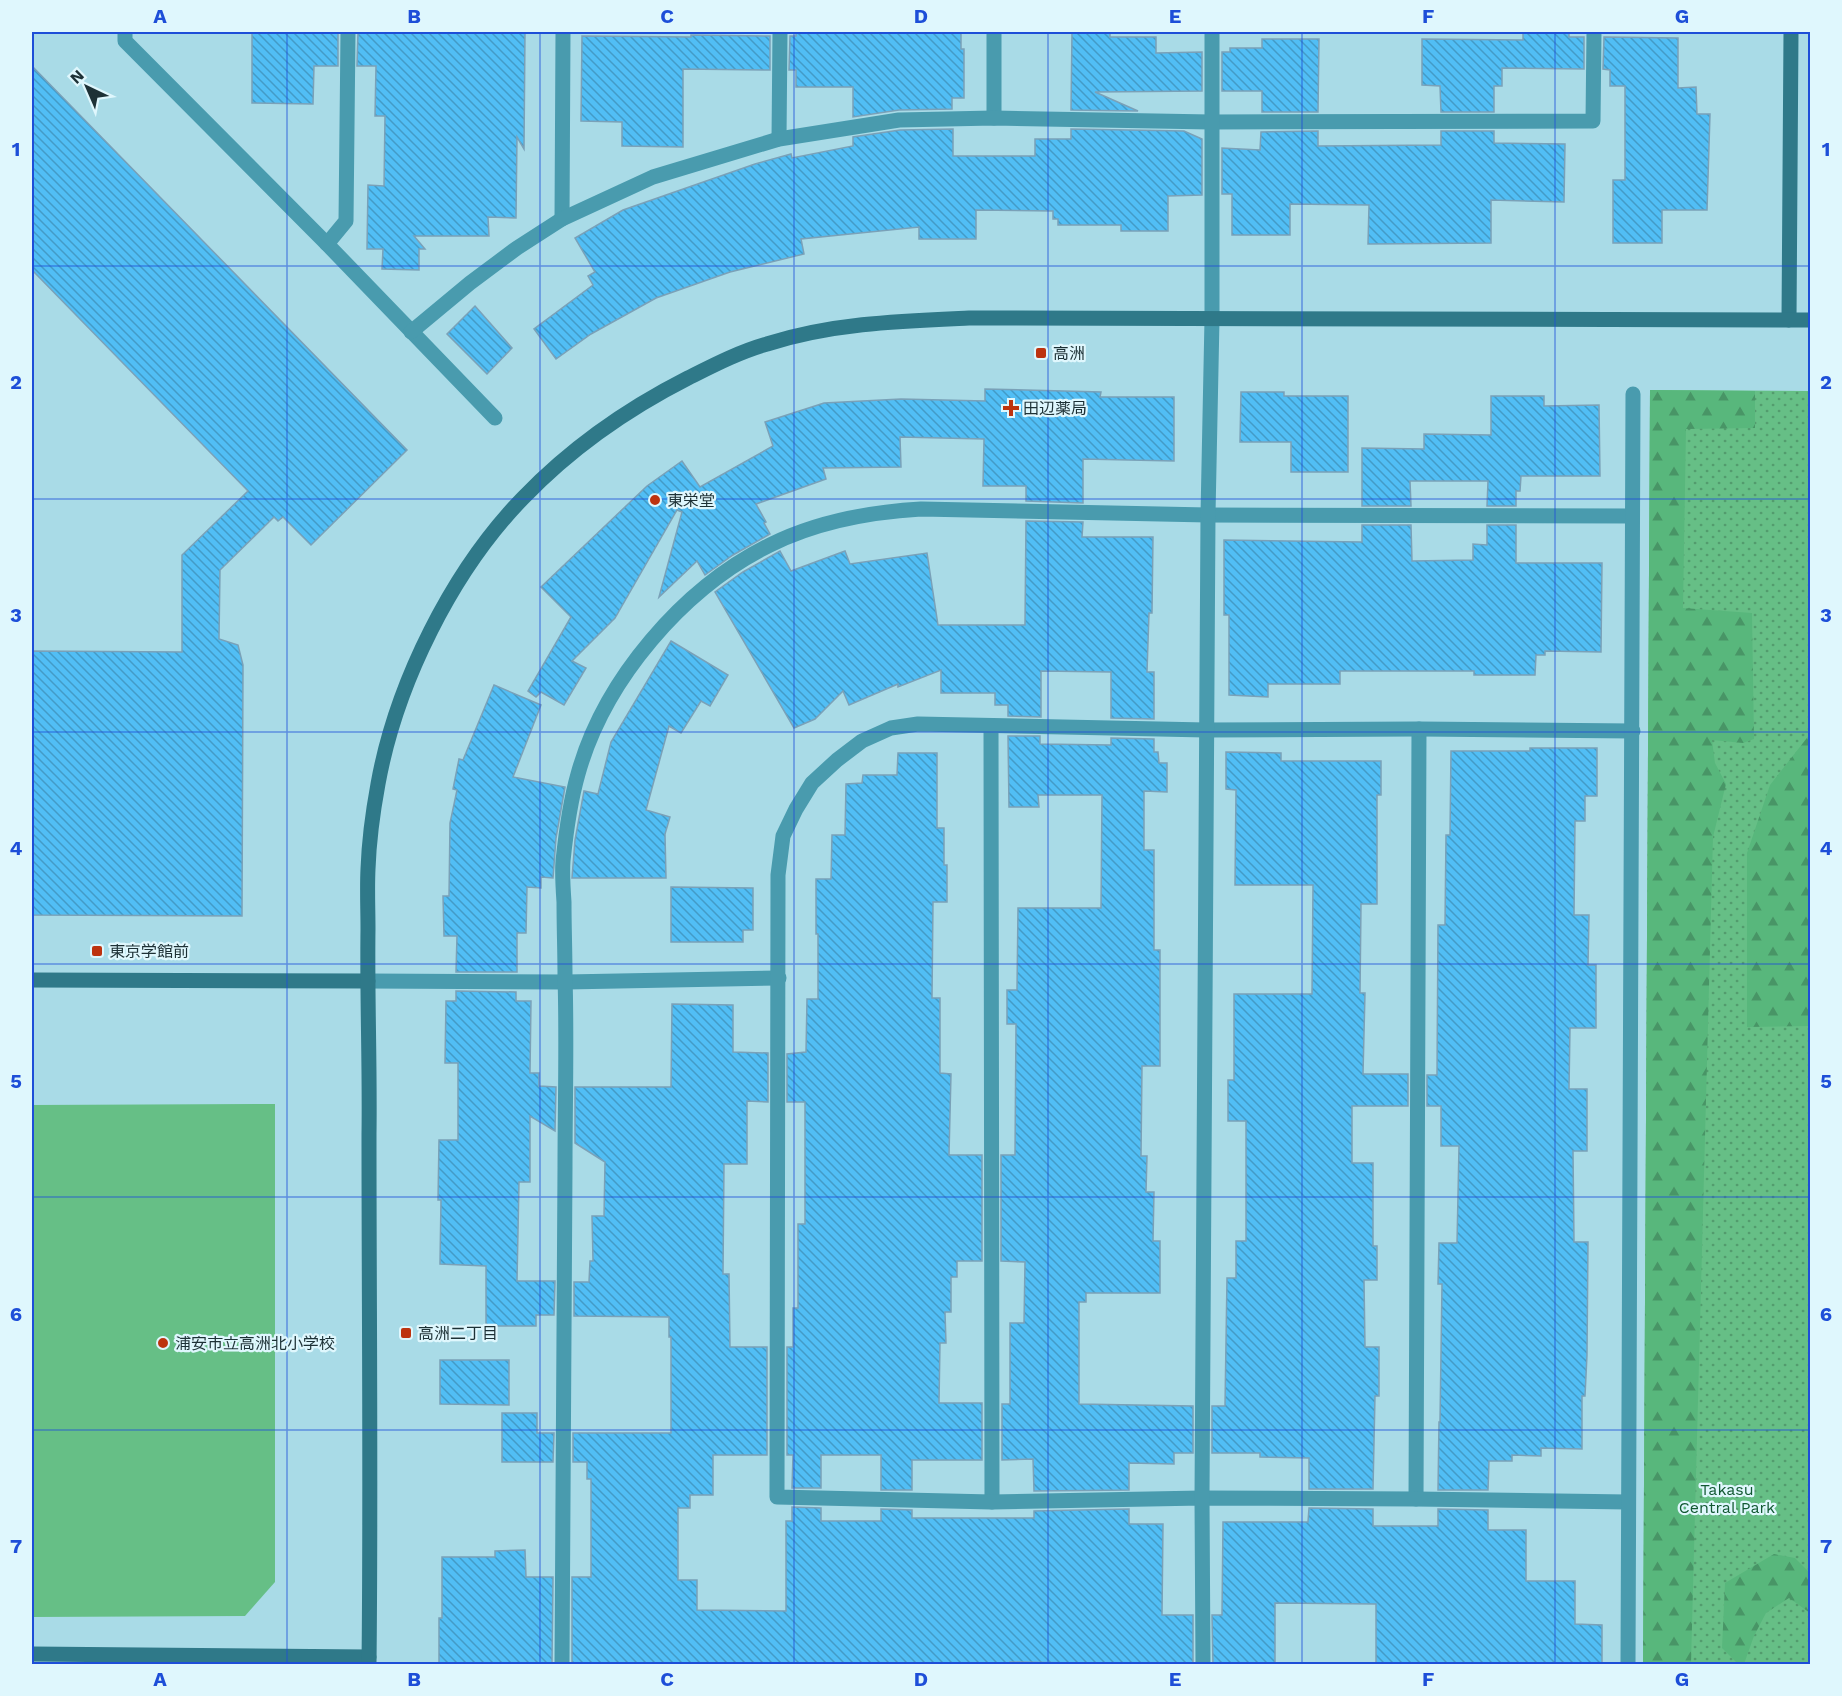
<svg xmlns="http://www.w3.org/2000/svg" width="1842" height="1696" font-family="'Work Sans','Noto Sans JP',sans-serif">
	<style>
		.grass { fill: url(#grass-dots) }
		.forest { fill: url(#forest-firs) }
		.garden { fill: #66bf86 }
		.building { fill: url(#building-back-hatch); stroke: #7aa1b8; stroke-width: 1.5 }
		.lines { fill: none; stroke-linecap: round; stroke-linejoin: round }
		.street { stroke: #499bae; stroke-width: 15 }
		.secondary { stroke: #2f7989; stroke-width: 15 }
		.grid { fill: none; stroke: #1d4ed8; stroke-width: 1.5; stroke-opacity: 0.55 }
		.poi-dot { fill: #bd330f; stroke: #dff7fd; stroke-width: 2 }
		.labels { text-anchor: middle; dominant-baseline: central; stroke-width: 4.5; stroke-linejoin: round; paint-order: stroke }
		.poi-label { font-size: 16px; fill: #1d3136; stroke: #dff7fd; text-anchor: start }
		.park-label { font-size: 16px; fill: #125932; stroke: #dff7fd }
		.neatline { fill: none; stroke: #1d4ed8; stroke-width: 2 }
		.grid-label { font-size: 20px; text-anchor: middle; font-weight: bold; fill: #1d4ed8 }
	</style>
	<defs>
		<pattern id="grass-dots" width="8" height="8" patternUnits="userSpaceOnUse" patternTransform="scale(1.5)"><rect width="8" height="8" fill="#66bf86"/><path d="M2 2h.1M6 6h.1" fill="none" stroke="#539c6e" stroke-width="1.8" stroke-linecap="round"/></pattern>
		<pattern id="forest-firs" width="22" height="20" patternUnits="userSpaceOnUse" patternTransform="scale(1.5)"><rect width="22" height="20" fill="#58b77c"/><path d="M5 1l3.5 6h-7zM16 11l3.5 6h-7z" fill="#489566"/></pattern>
		<pattern id="building-back-hatch" width="6" height="6" patternUnits="userSpaceOnUse" patternTransform="scale(1.5)"><rect width="6" height="6" fill="#51bef5"/><path d="M-1 5l2 2M0 0l6 6M5-1l2 2" fill="none" stroke="#439bc7"/></pattern>
	</defs>
	<rect width="100%" height="100%" fill="#a9dbe7"/>
	<path class="grass" d="M1650,390L1810,391V1664H1643Z"/>
	<g class="forest">
		<path d="M1650,390L1755,391V428L1686,429L1683,608L1752,613L1754,739L1743,743L1712,740L1715,763L1726,784L1713,837L1691,1664H1643Z"/>
		<path d="M1810,734V1026L1747,1027V853L1770,785Z"/>
		<path d="M1774,1554L1795,1558L1810,1573V1613L1789,1598L1766,1613L1754,1636L1744,1664H1738L1722,1648L1725,1583Z"/>
	</g>
	<path class="garden" d="M275,1104V1582L245,1616L32,1617V1105Z"/>
	<g class="building">
		<path d="M252,32H338V66H314L313,104L252,103Z"/>
		<path d="M358,32H525L524,149L517,137L516,218L488,217L489,236H414L425,249H419V270L382,269L383,249H367L368,185L384,186L385,116H375L376,66H357Z"/>
		<path d="M796,32H961V49H964V98H952V109L899,110L853,117V87H796V70H789L790,36H796Z"/>
		<path d="M1072,32H1110V37H1156V53L1202,52V91L1095,92L1138,111L1071,110Z"/>
		<path d="M1523,32H1569V37H1584V69L1502,68V86H1494V112H1441L1440,86L1422,85V39L1523,40Z"/>
		<path d="M691,35L770,36V70L683,69V147L622,146V122L581,121L582,36L691,37Z"/>
		<path d="M1604,37L1678,38V88L1696,87L1697,114H1710L1707,210H1662V243H1613V180H1625V86H1610V70L1603,69Z"/>
		<path d="M1262,39H1319L1318,112H1262V91H1222V52H1230V48H1262Z"/>
		<path d="M32,66L407,450L311,545L283,517L278,521L274,517L220,570L219,639L238,645L243,665L242,916L32,915V651L182,652V555L248,491L32,270Z"/>
		<path d="M953,129V156H1035V139H1071V129L1184,131L1202,139V195L1168,196V231H1121V225H1058V219H1053V211L976,210V239H919V227L801,239L804,254L730,272L656,298L591,334L556,359L534,329L593,285L588,276L595,272L575,238L623,210L755,164L791,154L792,158L853,146V137L900,130Z"/>
		<path d="M1318,131V146L1441,145V131H1494V143L1565,144L1564,202L1491,200V243L1368,244L1369,205L1290,204V235H1232V194H1222V148L1260,150L1261,132Z"/>
		<path d="M475,306L512,348L487,374L447,334Z"/>
		<path d="M985,389L1101,392L1100,397H1174V461L1083,459V503L1026,501V486H983L984,439L900,437L901,467L823,468L826,479L756,504L766,522L764,523L770,534L733,555L705,575L697,561L659,597L682,512L677,510L615,618L572,661L586,668L564,705L541,692L536,697L528,691L571,617L541,587L647,486L682,461L700,487L773,446L765,422L824,403L901,399L985,401Z"/>
		<path d="M1241,392H1284V396H1348V472H1291V442H1240Z"/>
		<path d="M1491,396H1544V406L1599,405L1600,476H1521L1520,491H1516V506H1487L1488,481H1410L1411,506H1362V448L1424,449V434L1491,435Z"/>
		<path d="M1026,521L1083,522L1082,537H1153L1152,613H1149L1147,672H1154V719L1111,718V672L1041,671V717L1008,716V705H995V693H941V670L898,687V684L849,705L843,691L815,719L794,728L715,592L743,572L780,551L791,571L845,551L850,564L927,553L938,625H1025Z"/>
		<path d="M1362,525H1411L1412,561L1473,560V544L1487,545V525H1516V563H1602L1601,652L1545,651V655H1536L1535,675H1474V671H1340V684H1268V697L1229,695V615H1224V540L1362,542Z"/>
		<path d="M671,641L728,675L710,706L701,701L681,733L669,726L646,810L670,817L665,834L666,878H572L575,840L584,791L598,794L611,742Z"/>
		<path d="M494,685L541,705L513,777L565,787L556,838L553,878L541,877V888L527,887L526,933H517V972H456L457,936H444L443,896H449L450,823L457,790L453,789L459,759L463,760Z"/>
		<path d="M1008,736H1040V744L1111,745V738L1154,739V752H1158L1159,763H1167V792L1144,791V850H1154V950H1160V1066H1142L1141,1156H1147L1146,1192H1154L1153,1241H1160V1293H1086V1302H1079V1404L1193,1406V1453H1174V1464L1129,1463V1490L1034,1491L1033,1459L1002,1460V1404H1010V1323H1024L1025,1262L1001,1261V1155H1015L1016,1024H1007V990H1017L1018,908H1101L1102,795H1038L1039,807H1009Z"/>
		<path d="M1530,748H1597V796H1585V821H1575L1574,915H1589L1588,965H1596V1028H1570L1569,1089H1587V1151H1573L1574,1242H1588L1587,1355L1585,1396H1582V1449L1541,1448V1456L1512,1455V1461H1489L1488,1490H1438L1439,1422H1440L1442,1284H1438L1439,1243H1457L1459,1146H1441V1106H1427V1075H1437L1438,925H1445L1446,835H1450L1451,751H1530Z"/>
		<path d="M1226,752L1281,753V761H1381V795H1377V904H1361L1360,993H1365L1363,1074H1408V1106H1352V1163H1373V1246H1377V1280H1364L1365,1347H1379V1396H1375L1373,1489H1309V1458L1260,1457V1453H1212V1406H1225L1227,1278H1236V1241H1246V1121H1228V1080H1234V994H1312L1313,885H1235L1236,790L1226,789Z"/>
		<path d="M898,753H937V828H944V865H947V902H933L932,998H940V1073L951,1074L949,1155H982V1261H957V1277H951V1312H945L946,1343H940L939,1403H982V1460H912V1490H881V1455H821V1488H792L793,1455H787V1347H793V1308H798V1224H805V1102H787V1054L806,1052L807,999H818V934H816V879H831L832,835H845L846,784L862,783L863,775H897Z"/>
		<path d="M671,887L753,888V930H743V942H671Z"/>
		<path d="M456,991L516,992V1001H531L530,1073H539V1086L556,1087L555,1131L530,1116V1182H519L517,1281H555L554,1315H536V1326H486V1266L440,1264L441,1200H438L439,1140H458V1063H445L446,1001H456Z"/>
		<path d="M672,1004L733,1005V1052L768,1053V1102L747,1101V1164H724L723,1274H729L730,1347H767V1455H713V1495H690V1508H678V1580H697V1610L786,1611V1521H792V1507L821,1508V1521H881V1509L912,1510V1518H1034V1511L1129,1509V1524H1163L1162,1615H1193V1665L1010,1662V1664L976,1665H786V1663L572,1665V1577H591V1479H587V1462H573V1433H671V1337H669V1317L574,1316V1282H589L590,1261H593L592,1216H604L605,1162L575,1143V1087H671Z"/>
		<path d="M440,1360H509V1405L440,1404Z"/>
		<path d="M502,1413H537V1433H554L553,1462H502Z"/>
		<path d="M1309,1508L1373,1509V1526H1438V1509L1488,1510V1530H1526V1581H1575V1624L1602,1625V1665H1376V1604L1275,1603V1665H1213L1212,1615H1222L1223,1522H1308Z"/>
		<path d="M525,1550L526,1577H553L552,1665H439V1618H442V1557H495V1551Z"/>
	</g>
	<g class="lines">
		<g class="street">
			<path d="M125,32V41L327,244L495,418"/>
			<path d="M994,118V32"/>
			<path d="M779,139L780,32"/>
			<path d="M562,219L563,32"/>
			<path d="M327,244L346,221L348,32"/>
			<path d="M411,332L470,283L517,248L562,219L653,177L779,139L899,120L994,118L1211,122L1593,121L1594,32"/>
			<path d="M991,726L992,1502"/>
			<path d="M368,981L566,982L779,978"/>
			<path d="M1416,1499L1419,729"/>
			<path d="M1628,1502L1416,1499L1202,1498L992,1502L777,1497L778,875L783,836L796,809L812,783L837,760L862,741L891,728L918,724L1206,730L1419,729L1633,731"/>
			<path d="M562,1664C563,1499 564,1333 565,1167C565,1104 567,1040 565,977C565,952 564,927 564,902C563,888 562,874 563,861C566,832 570,802 578,774C604,680 683,588 770,545C816,522 870,512 921,509L1208,515L1632,516"/>
			<path d="M1203,1664L1202,1498L1208,515L1212,319V32"/>
			<path d="M1628,1664L1633,394"/>
		</g>
		<g class="secondary">
			<path d="M1789,320L1791,32"/>
			<path d="M32,980L368,981"/>
			<path d="M32,1654L369,1657"/>
			<path d="M369,1664C371,1488 369,1311 369,1134C370,1066 367,997 368,929C368,909 367,889 368,869C369,841 373,811 378,784C396,684 452,571 523,498C571,448 627,409 688,378C714,365 739,352 767,344C833,323 901,321 969,318L1810,320"/>
		</g>
	</g>
	<path class="grid" d="M287,32V1664M540,32V1664M794,32V1664M1048,32V1664M1302,32V1664M1555,32V1664M32,266H1810M32,499H1810M32,732H1810M32,964H1810M32,1197H1810M32,1430H1810"/>
	<g class="poi-dot">
		<rect x="1035" y="347" width="12" height="12" rx="3"/>
		<path d="M1008 399h6v6h6v6h-6v6h-6v-6h-6v-6h6z"/>
		<circle cx="655" cy="500" r="6"/>
		<rect x="91" y="945" width="12" height="12" rx="3"/>
		<rect x="400" y="1327" width="12" height="12" rx="3"/>
		<circle cx="163" cy="1343" r="6"/>
	</g>
	<g class="labels">
		<g class="poi-label">
			<text x="1053" y="353">高洲</text>
			<text x="1023" y="408">田辺薬局</text>
			<text x="667" y="500">東栄堂</text>
			<text x="109" y="951">東京学館前</text>
			<text x="418" y="1333">高洲二丁目</text>
			<text x="175" y="1343">浦安市立高洲北小学校</text>
		</g>
		<g class="park-label">
			<text x="1727" y="1489">Takasu<tspan x="1727" dy="18">Central Park</tspan></text>
		</g>
	</g>
	<rect width="1842" height="1696" fill="none" stroke="#dff7fd" stroke-width="66"/>
	<g transform="translate(87 87) rotate(316)" stroke="#dff7fd" stroke-width="4.5" paint-order="stroke">
	<path d="M0-4.5L10 22L0 15L-10 22Z" fill="#1d3136"/>
	<text y="-9" font-size="16" font-weight="bold" text-anchor="middle" fill="#1d3136">N</text>
	</g>
	<rect x="33" y="33" width="1776" height="1630" class="neatline"/>
	<g class="grid-label">
		<text x="160" y="23">A</text>
		<text x="414" y="23">B</text>
		<text x="667" y="23">C</text>
		<text x="921" y="23">D</text>
		<text x="1175" y="23">E</text>
		<text x="1428" y="23">F</text>
		<text x="1682" y="23">G</text>
		<text x="16" y="156">1</text>
		<text x="1826" y="156">1</text>
		<text x="16" y="389">2</text>
		<text x="1826" y="389">2</text>
		<text x="16" y="622">3</text>
		<text x="1826" y="622">3</text>
		<text x="16" y="855">4</text>
		<text x="1826" y="855">4</text>
		<text x="16" y="1088">5</text>
		<text x="1826" y="1088">5</text>
		<text x="16" y="1321">6</text>
		<text x="1826" y="1321">6</text>
		<text x="16" y="1553">7</text>
		<text x="1826" y="1553">7</text>
		<text x="160" y="1686">A</text>
		<text x="414" y="1686">B</text>
		<text x="667" y="1686">C</text>
		<text x="921" y="1686">D</text>
		<text x="1175" y="1686">E</text>
		<text x="1428" y="1686">F</text>
		<text x="1682" y="1686">G</text>
	</g>
</svg>
